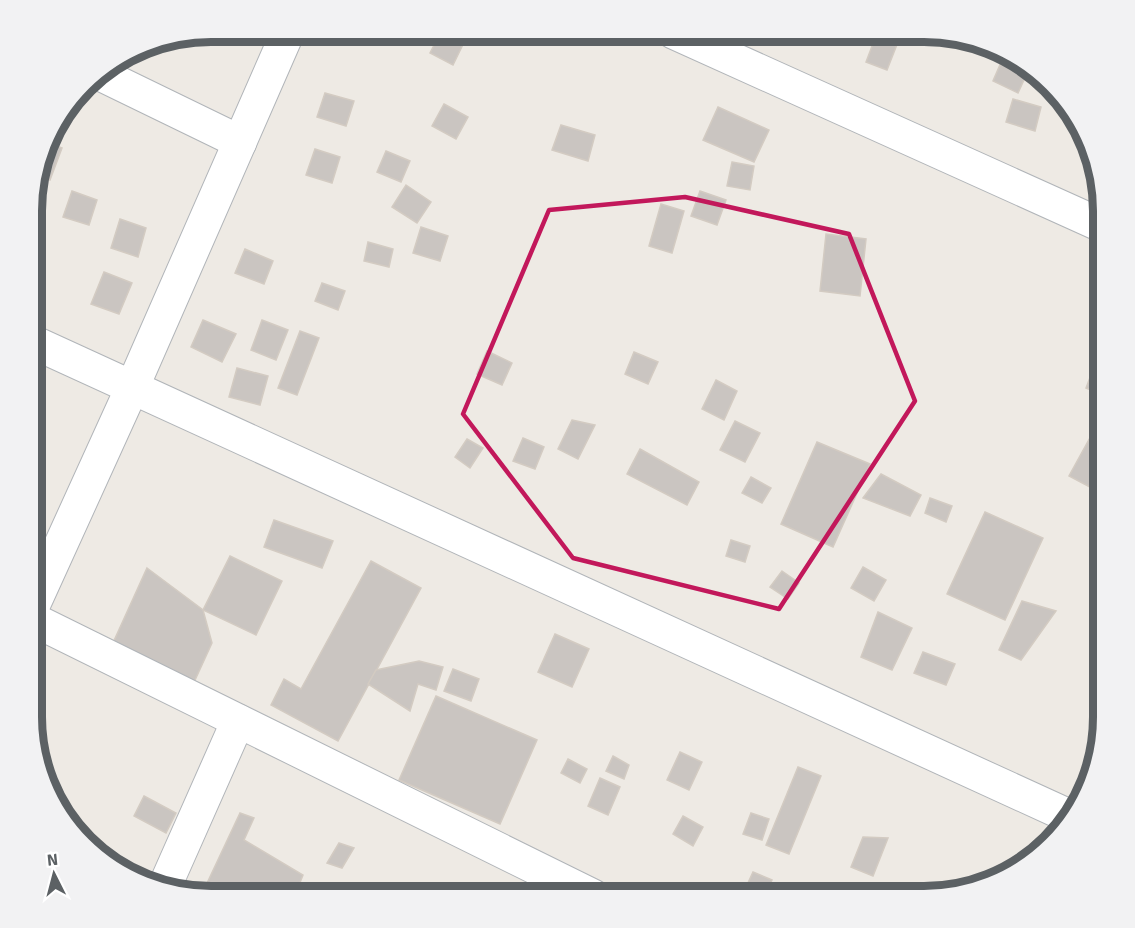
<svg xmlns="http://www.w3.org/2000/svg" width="1135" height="928" font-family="Signika,sans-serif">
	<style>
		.building { fill: #cac5c1; stroke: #d3cbc2; stroke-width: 1.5 }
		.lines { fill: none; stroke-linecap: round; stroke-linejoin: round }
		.street-casing { stroke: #b1b5b9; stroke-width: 35 }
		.street { stroke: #fff; stroke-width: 33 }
		.marked { fill: none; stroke: #c2185b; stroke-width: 4.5; stroke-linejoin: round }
		.rim { fill: none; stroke: #5c6164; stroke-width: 8 }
	</style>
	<rect width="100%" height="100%" fill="#eeeae4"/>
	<g class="building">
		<path d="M441,32H469L453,65L430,53Z"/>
		<path d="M877,33L898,42L887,70L866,62Z"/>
		<path d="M149,44L144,55L136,51Z"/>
		<path d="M1005,53L1029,69L1018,93L993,81Z"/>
		<path d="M325,93L354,101L346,126L317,117Z"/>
		<path d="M1013,99L1041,107L1035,131L1006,122Z"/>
		<path d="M444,104L468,117L456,139L432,126Z"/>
		<path d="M718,107L769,130L754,162L703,140Z"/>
		<path d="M561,125L595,135L588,161L552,150Z"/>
		<path d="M48,143L62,148L50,180L37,175Z"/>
		<path d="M315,149L340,157L332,183L306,175Z"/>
		<path d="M386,151L410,161L401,182L377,172Z"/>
		<path d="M732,162L754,166L750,190L727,186Z"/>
		<path d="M406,185L431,202L417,223L392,207Z"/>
		<path d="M72,191L97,200L89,225L63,217Z"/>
		<path d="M700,191L726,200L717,225L691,216Z"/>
		<path d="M661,204L684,211L672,253L649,246Z"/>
		<path d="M120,219L146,228L138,257L111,248Z"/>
		<path d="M421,227L448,236L440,261L413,253Z"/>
		<path d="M826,234L866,239L860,296L820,291Z"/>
		<path d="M368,242L393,249L389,267L364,261Z"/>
		<path d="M245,249L273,261L264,284L235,273Z"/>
		<path d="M104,272L132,283L119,314L91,304Z"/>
		<path d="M322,283L345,291L338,310L315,301Z"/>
		<path d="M203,320L236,334L222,362L191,347Z"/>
		<path d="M262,320L288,330L276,360L251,350Z"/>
		<path d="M300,331L319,338L297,395L278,388Z"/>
		<path d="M487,351L512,363L502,385L477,374Z"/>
		<path d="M634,352L658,362L648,384L625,374Z"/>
		<path d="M1094,367L1103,370V395L1086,388Z"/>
		<path d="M237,368L268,376L260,405L229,397Z"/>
		<path d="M716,380L737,391L724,420L702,409Z"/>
		<path d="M1103,414V494L1069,476Z"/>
		<path d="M572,420L595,425L578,459L558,449Z"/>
		<path d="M735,421L760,433L745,462L720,450Z"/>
		<path d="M523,438L544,447L535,469L513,461Z"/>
		<path d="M467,439L483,448L470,468L455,457Z"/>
		<path d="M817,442L870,464L833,547L781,524Z"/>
		<path d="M640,449L699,482L687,505L627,474Z"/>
		<path d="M881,474L921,495L910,516L863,498Z"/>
		<path d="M751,477L771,488L762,503L742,493Z"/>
		<path d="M930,498L952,506L946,522L925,513Z"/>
		<path d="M985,512L1043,538L1005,620L947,594Z"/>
		<path d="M274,520L333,541L322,568L264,547Z"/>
		<path d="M731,540L750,546L745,562L726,556Z"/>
		<path d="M230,556L282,581L256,635L203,610Z"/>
		<path d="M371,561L421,588L338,741L271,705L284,679L301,689Z"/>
		<path d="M863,567L886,580L874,601L851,588Z"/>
		<path d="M147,568L203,610L212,643L190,691L108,654Z"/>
		<path d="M782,571L799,583L788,599L770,587Z"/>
		<path d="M1022,601L1056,611L1021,660L999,650Z"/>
		<path d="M878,612L912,628L892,670L861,657Z"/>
		<path d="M555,634L589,649L572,687L538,672Z"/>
		<path d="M923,652L955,664L946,685L914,673Z"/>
		<path d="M419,661L443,667L436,690L418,684L410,711L368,684L376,670Z"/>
		<path d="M453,669L479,679L471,701L444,691Z"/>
		<path d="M436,696L537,740L500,824L399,780Z"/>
		<path d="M680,752L702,762L689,790L667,780Z"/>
		<path d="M613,756L629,765L624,779L606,771Z"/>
		<path d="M568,759L587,769L580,783L561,773Z"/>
		<path d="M798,767L821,776L789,854L766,845Z"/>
		<path d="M600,778L620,787L608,815L588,806Z"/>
		<path d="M144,796L176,813L166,833L134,816Z"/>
		<path d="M240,813L254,818L244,840L303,875L297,890L306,896H201Z"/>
		<path d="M751,813L769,819L762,840L743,834Z"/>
		<path d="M683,816L703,827L693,846L673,834Z"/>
		<path d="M863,837L888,838L873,876L851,867Z"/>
		<path d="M339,843L354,848L342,868L327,863Z"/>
		<path d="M753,872L772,880L765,896H742Z"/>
	</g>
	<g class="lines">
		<defs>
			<g id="street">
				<path d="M673,32L1103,226"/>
				<path d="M98,73L240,142"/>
				<path d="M33,342L1071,817"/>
				<path d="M32,608L132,388L288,32"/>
				<path d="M32,619L593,896"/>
				<path d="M164,888L238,721"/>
			</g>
		</defs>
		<use href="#street" class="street-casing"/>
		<use href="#street" class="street"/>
	</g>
	<path class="marked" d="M685,197L849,234L915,401L779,609L573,558L463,414L549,210Z"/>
	<path d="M0 0H1135V928H0ZM211 42H924A169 169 0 0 1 1093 211V717A169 169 0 0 1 924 886H211A169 169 0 0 1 42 717V211A169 169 0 0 1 211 42Z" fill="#f2f2f3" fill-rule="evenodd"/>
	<path class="rim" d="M211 42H924A169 169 0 0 1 1093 211V717A169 169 0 0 1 924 886H211A169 169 0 0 1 42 717V211A169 169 0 0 1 211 42Z"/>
	<g transform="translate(54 874) rotate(354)" stroke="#ffffff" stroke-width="4.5" paint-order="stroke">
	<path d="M0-4.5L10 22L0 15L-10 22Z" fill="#5c6164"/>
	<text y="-9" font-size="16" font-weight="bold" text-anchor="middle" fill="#5c6164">N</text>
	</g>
</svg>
